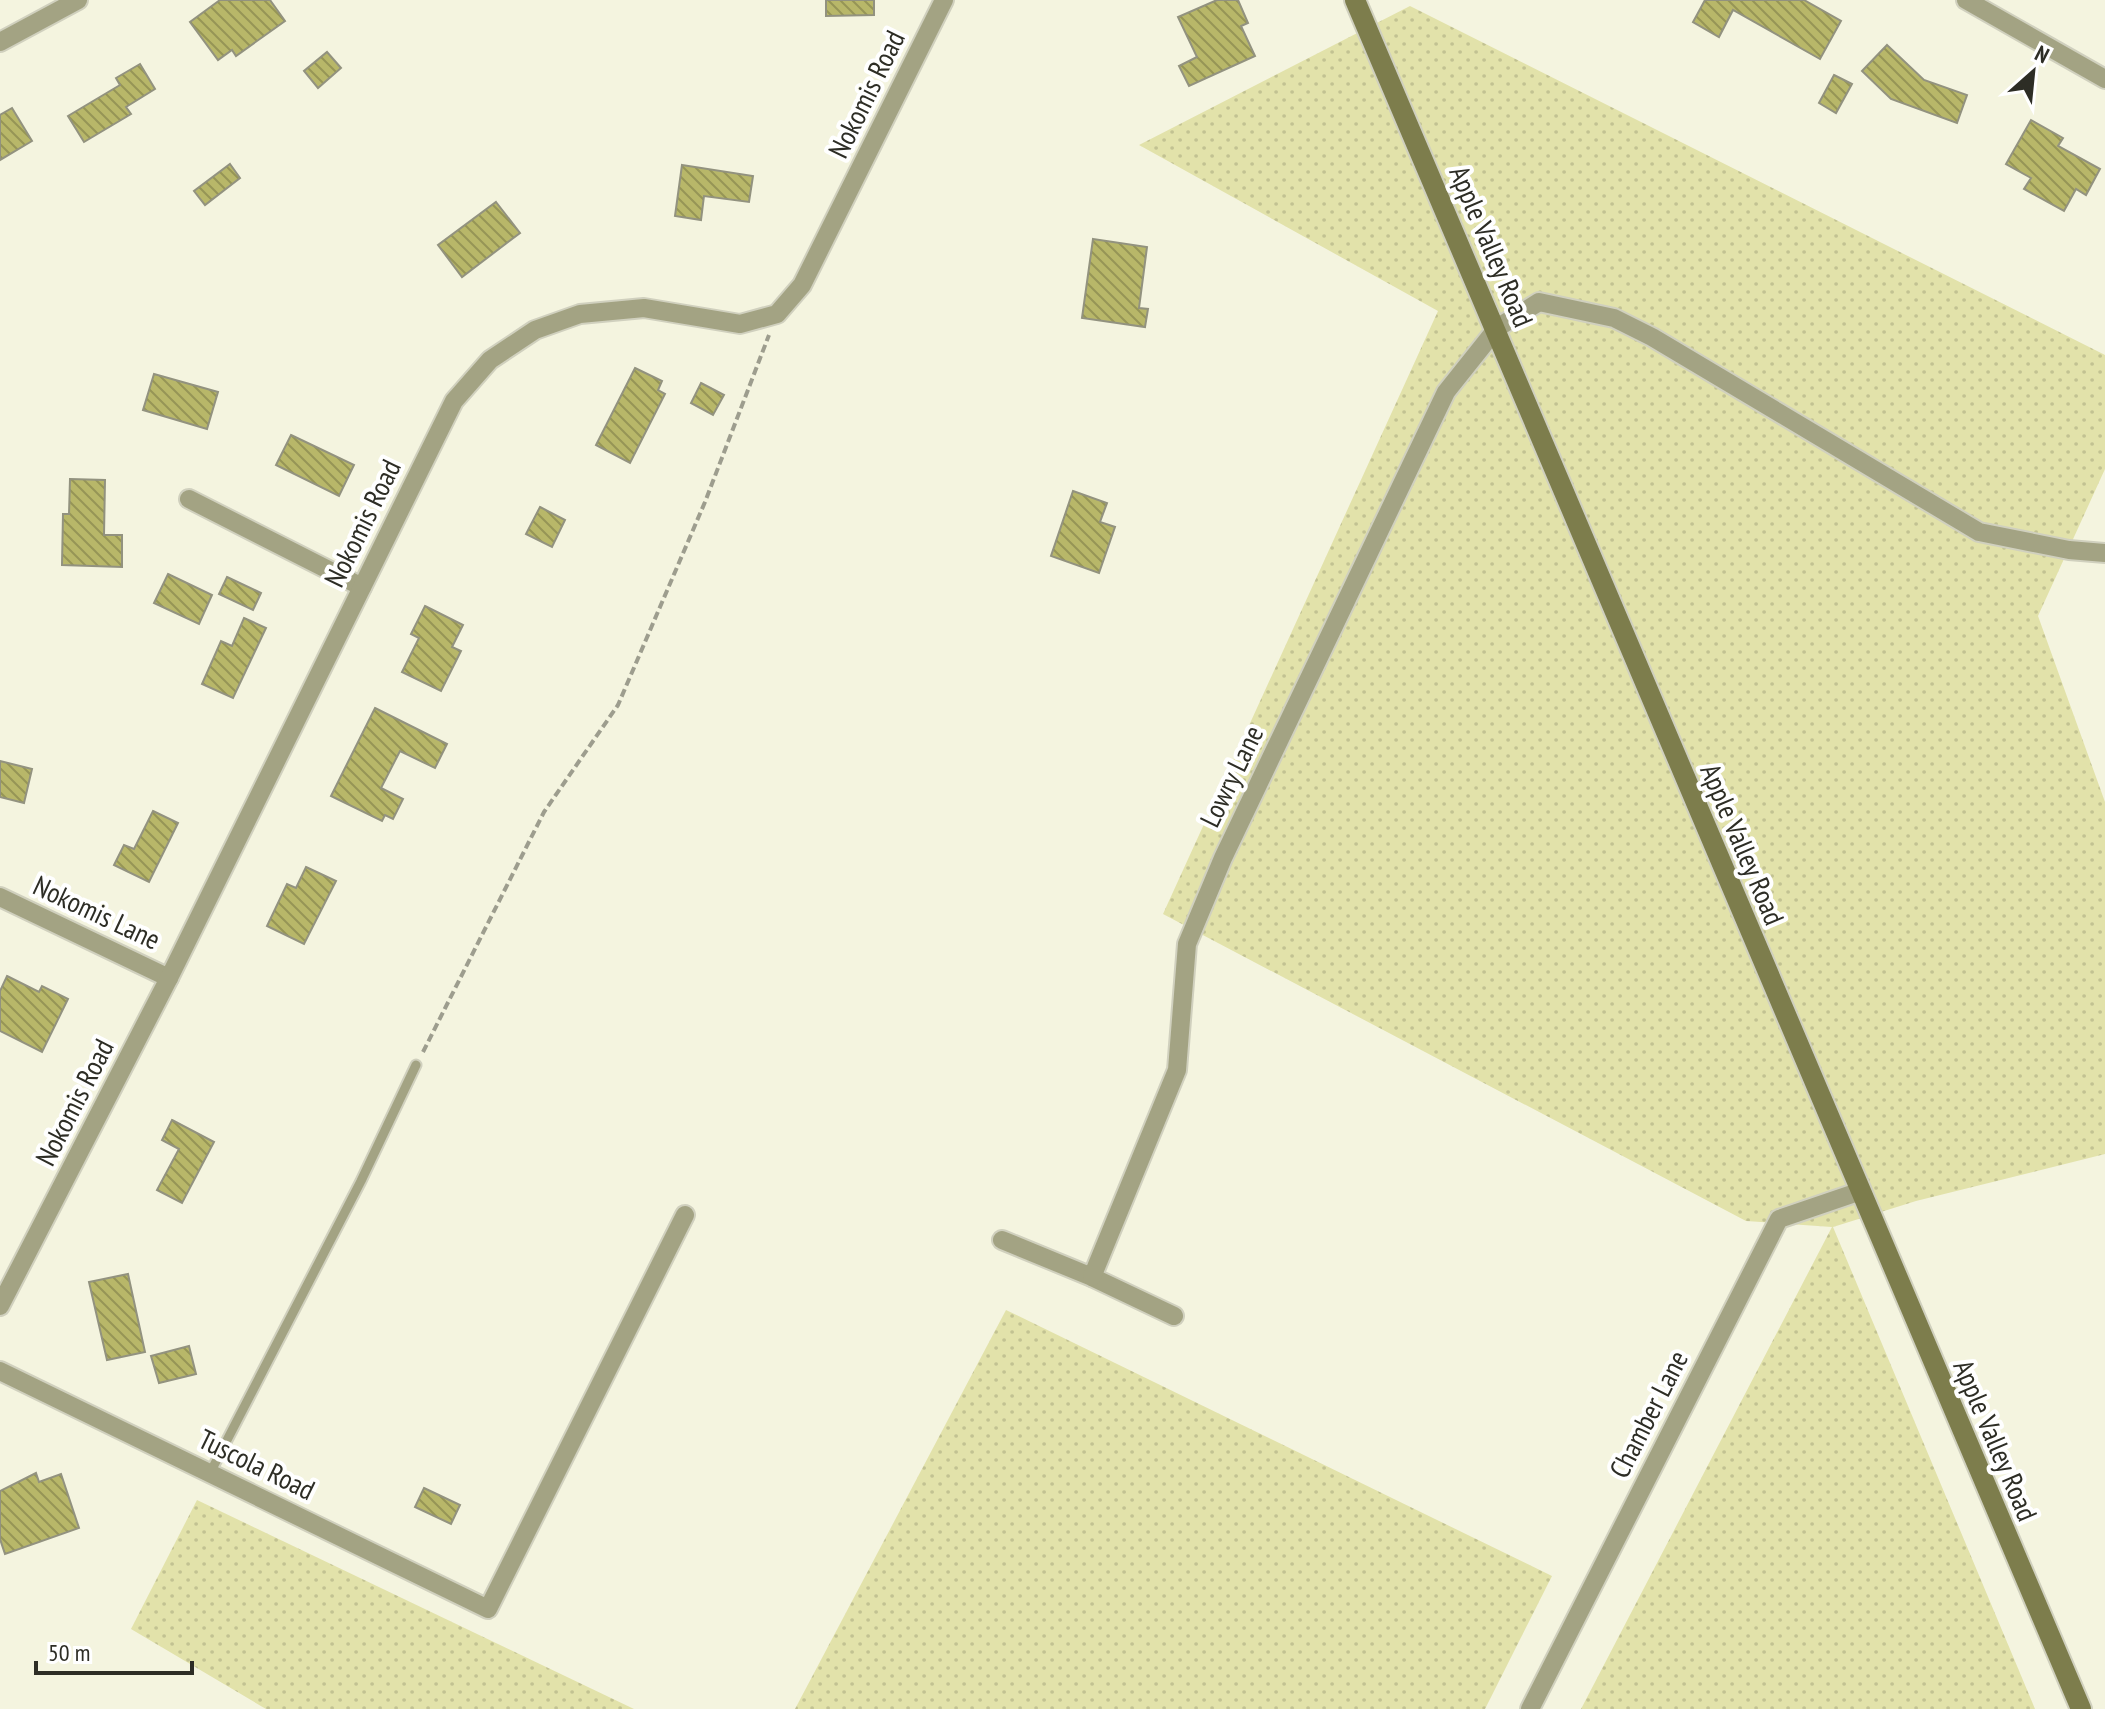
<svg xmlns="http://www.w3.org/2000/svg" width="2105" height="1709" font-family="'PT Sans Narrow',sans-serif">
	<style>
		.grass { fill: url(#grass-dots) }
		.building { fill: url(#building-back-hatch); stroke: #92927f; stroke-width: 2 }
		.lines { fill: none; stroke-linecap: round; stroke-linejoin: round }
		.lane-casing { stroke: #d0d0be; stroke-width: 13 }
		.street-casing { stroke: #d0d0be; stroke-width: 22 }
		.secondary-casing { stroke: #d0d0be; stroke-width: 24 }
		.path { stroke: #9d9d8e; stroke-width: 4; stroke-dasharray: 8 4; stroke-linecap: butt }
		.lane { stroke: #a3a383; stroke-width: 9 }
		.street { stroke: #a3a383; stroke-width: 18 }
		.secondary { stroke: #7d7d4c; stroke-width: 20 }
		.labels { text-anchor: middle; dominant-baseline: central; stroke-width: 8; stroke-linejoin: round; paint-order: stroke }
		.street-label { font-size: 28px; fill: #2d2d25; stroke: #fff }
	</style>
	<defs>
		<pattern id="grass-dots" width="8" height="8" patternUnits="userSpaceOnUse" patternTransform="scale(2)"><rect width="8" height="8" fill="#e2e2aa"/><path d="M2 2h.1M6 6h.1" fill="none" stroke="#c2c292" stroke-width="1.8" stroke-linecap="round"/></pattern>
		<pattern id="building-back-hatch" width="6" height="6" patternUnits="userSpaceOnUse" patternTransform="scale(2)"><rect width="6" height="6" fill="#b8b769"/><path d="M-1 5l2 2M0 0l6 6M5-1l2 2" fill="none" stroke="#969556"/></pattern>
	</defs>
	<rect width="100%" height="100%" fill="#f4f4df"/>
	<g class="grass">
		<path d="M1410,6L2105,355V469L2038,616L2105,802V1154L1916,1201L1833,1227L2035,1709H1581L1832,1227L1746,1221L1163,914L1438,311L1139,145Z"/>
		<path d="M1006,1310L1552,1576L1485,1709H795Z"/>
		<path d="M197,1500L634,1709H266L131,1629Z"/>
	</g>
	<g class="building">
		<path d="M220,0H270L285,21L236,56L232,50L218,60L190,22Z"/>
		<path d="M826,0H874V15L826,16Z"/>
		<path d="M1217,0H1238L1248,23L1241,26L1255,56L1189,86L1179,66L1197,57L1178,17Z"/>
		<path d="M1705,0H1804L1841,21L1820,59L1733,10L1719,37L1693,22Z"/>
		<path d="M1887,45L1924,80L1967,95L1957,123L1891,99L1862,71Z"/>
		<path d="M327,52L341,68L318,88L304,71Z"/>
		<path d="M140,64L155,89L126,107L131,114L84,142L68,116L120,85L116,78Z"/>
		<path d="M1834,75L1852,84L1836,113L1819,103Z"/>
		<path d="M12,108L32,141L0,160V115Z"/>
		<path d="M2031,120L2063,138L2058,146L2100,169L2086,195L2076,189L2064,211L2024,189L2031,178L2006,164Z"/>
		<path d="M230,164L240,178L205,205L194,191Z"/>
		<path d="M682,165L753,176L749,202L704,196L701,220L675,216Z"/>
		<path d="M496,202L520,233L462,277L438,245Z"/>
		<path d="M1093,239L1147,247L1139,308L1148,309L1145,327L1082,318Z"/>
		<path d="M635,368L662,381L658,390L665,394L630,463L596,445Z"/>
		<path d="M154,374L218,392L207,429L143,410Z"/>
		<path d="M701,383L724,395L713,415L691,403Z"/>
		<path d="M291,435L354,465L339,496L276,465Z"/>
		<path d="M70,479L105,480L104,535H122V567L62,565L63,514H69Z"/>
		<path d="M1073,491L1107,503L1100,522L1115,527L1099,573L1051,556Z"/>
		<path d="M540,507L565,520L552,547L526,534Z"/>
		<path d="M168,574L212,595L199,624L154,603Z"/>
		<path d="M227,577L261,593L253,610L219,594Z"/>
		<path d="M425,606L463,625L452,647L461,651L441,691L402,672L419,638L411,634Z"/>
		<path d="M244,618L266,628L233,698L202,684L221,641L232,646Z"/>
		<path d="M375,708L447,744L435,768L400,751L381,788L403,799L393,819L385,815L382,821L331,796Z"/>
		<path d="M0,761L32,769L24,803L0,797Z"/>
		<path d="M153,811L178,823L149,882L114,865L124,845L134,849Z"/>
		<path d="M306,867L336,881L304,944L267,926L287,884L296,888Z"/>
		<path d="M7,976L39,992L42,986L68,999L42,1052L0,1031V991Z"/>
		<path d="M172,1120L214,1142L182,1203L157,1190L179,1149L162,1140Z"/>
		<path d="M128,1274L145,1352L107,1360L89,1282Z"/>
		<path d="M189,1346L196,1374L159,1383L151,1356Z"/>
		<path d="M36,1473L39,1482L61,1474L79,1528L5,1554L0,1539V1491Z"/>
		<path d="M424,1488L460,1505L451,1524L415,1507Z"/>
	</g>
	<g class="lines">
		<defs>
			<path id="lane" d="M210,1473L361,1181L416,1065"/>
			<g id="street">
				<path d="M1966,0L2105,79"/>
				<path d="M0,42L78,0"/>
				<path d="M189,499L362,587"/>
				<path d="M0,897L169,978"/>
				<path d="M1002,1240L1092,1277L1174,1316"/>
				<path d="M1092,1277L1177,1070L1187,944L1223,858L1446,392L1497,328L1539,302L1614,318L1652,337L1979,532L2069,550L2105,553"/>
				<path d="M0,1306L169,978L454,401L490,360L535,330L580,314L644,308L740,324L777,314L802,285L944,0"/>
				<path d="M0,1371L488,1609L685,1215"/>
				<path d="M1530,1709L1779,1219L1858,1192"/>
			</g>
			<path id="secondary" d="M1355,0C1600,568 1836,1141 2081,1709"/>
		</defs>
		<use href="#lane" class="lane-casing"/>
		<use href="#street" class="street-casing"/>
		<use href="#secondary" class="secondary-casing"/>
		<path class="path" d="M423,1052L544,812L618,705L705,502L769,335"/>
		<use href="#lane" class="lane"/>
		<use href="#street" class="street"/>
		<use href="#secondary" class="secondary"/>
	</g>
	<g class="labels">
		<g class="street-label">
			<text transform="translate(866 94) rotate(-64)">Nokomis Road</text>
			<text transform="translate(1492 246) rotate(67)">Apple Valley Road</text>
			<text transform="translate(362 523) rotate(-64)">Nokomis Road</text>
			<text transform="translate(1231 776) rotate(-64)">Lowry Lane</text>
			<text transform="translate(1743 844) rotate(67)">Apple Valley Road</text>
			<text transform="translate(97 912) rotate(25)">Nokomis Lane</text>
			<text transform="translate(74 1102) rotate(-63)">Nokomis Road</text>
			<text transform="translate(1648 1414) rotate(-63)">Chamber Lane</text>
			<text transform="translate(1996 1440) rotate(67)">Apple Valley Road</text>
			<text transform="translate(257 1464) rotate(26)">Tuscola Road</text>
		</g>
	</g>
	<g transform="translate(2033 72) rotate(27)" stroke="#ffffff" stroke-width="6" paint-order="stroke">
	<path d="M0-6L14 30L0 20L-14 30Z" fill="#2d2d25"/>
	<text y="-12" font-size="22" font-weight="bold" text-anchor="middle" fill="#2d2d25">N</text>
	</g>
	<path d="M36 1661v12h156v-12" fill="none" stroke="#2d2d25" stroke-width="4"/>
	<text x="48" y="1661" font-size="24" fill="#2d2d25" stroke="#ffffff" stroke-width="6" paint-order="stroke">50 m</text>
</svg>
